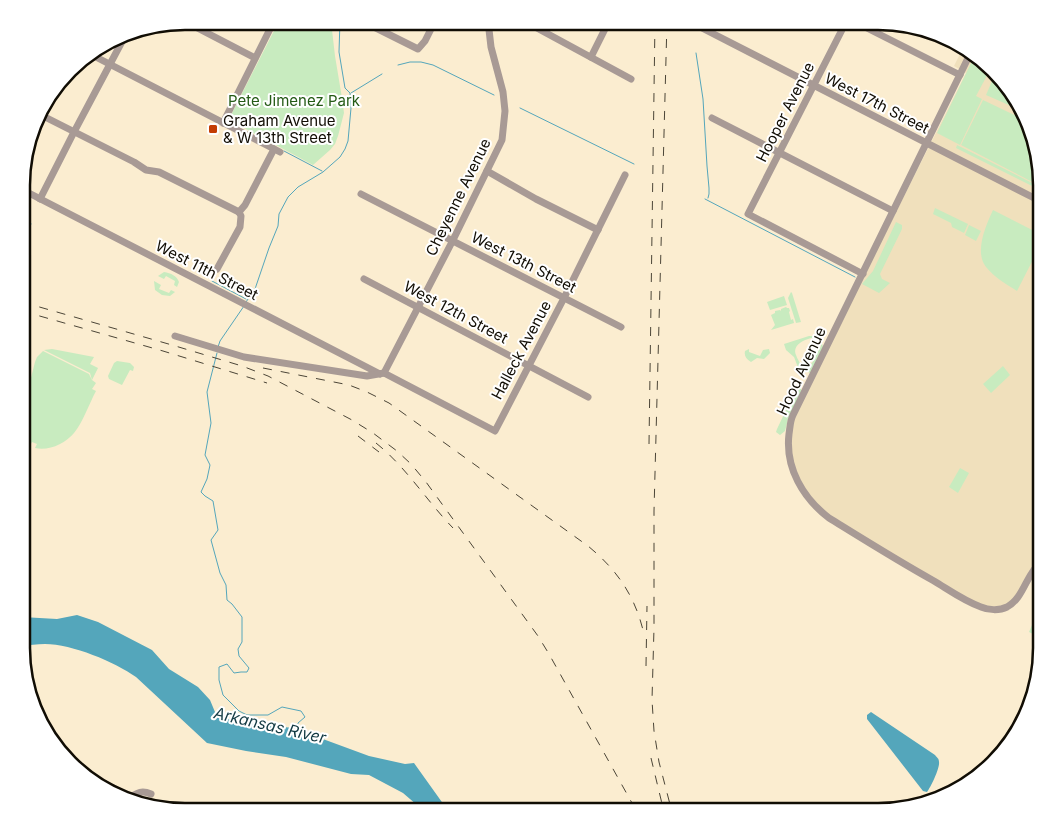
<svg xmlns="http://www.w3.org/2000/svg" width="1063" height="833" font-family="Inter,sans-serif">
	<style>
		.built { fill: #f0e0bc }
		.green { fill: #c8ebbf; fill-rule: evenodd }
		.water { fill: #54a6bb }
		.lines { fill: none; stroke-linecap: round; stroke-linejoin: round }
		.stream { stroke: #54a6bb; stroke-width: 1 }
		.minor { stroke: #a89a95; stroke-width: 7 }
		.rail { stroke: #4b4537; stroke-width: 1; stroke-dasharray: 9 9; stroke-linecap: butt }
		.poi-dot { fill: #c43d03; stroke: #fff; stroke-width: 2 }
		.labels { text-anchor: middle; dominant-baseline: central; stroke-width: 4; stroke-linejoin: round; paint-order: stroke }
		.park-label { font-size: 15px; fill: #245a15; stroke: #fff }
		.street-label { font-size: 15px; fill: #110d04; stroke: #fff }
		.poi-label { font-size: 15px; fill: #110d04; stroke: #fff; text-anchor: start }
		.water-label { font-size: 16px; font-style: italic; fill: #133a43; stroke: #fff }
		.rim { fill: none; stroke: #110d04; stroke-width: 2.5 }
	</style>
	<rect width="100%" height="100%" fill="#fbedd0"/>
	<path class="built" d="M963,48L986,62L1029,122L1042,184L1041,562L1008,607H981L862,538L812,503L792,466V419L966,73L954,66Z"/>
	<g class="green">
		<path d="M279,21H331L335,56L342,98L344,113L338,136L335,144L330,150L313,165L231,121L230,117Z"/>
		<path d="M975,55L986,62L991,68L976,96L982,99L960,145L937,133Z"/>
		<path d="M995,74L1014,100L1011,106L986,95Z"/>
		<path d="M983,100L1029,122L1042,187L961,145Z"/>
		<path d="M957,145L1042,188V191L956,148Z"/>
		<path d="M935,208L968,224L964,233L952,227L951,223L933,214Z"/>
		<path d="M993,210L1042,235V242L1017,291C1006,284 994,277 986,267C974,252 986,225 993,210Z"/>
		<path d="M896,222L902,225V229L880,274L882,279L890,283L879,293L862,284L873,271Z"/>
		<path d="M969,225L981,231L976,241L965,235Z"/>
		<path d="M164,272C171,273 177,276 179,282L177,287L174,285L175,281L166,276L164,279L158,276Z"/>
		<path d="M154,281L161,285L159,289L169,293L171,290L175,292L170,296L162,295L155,290Z"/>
		<path d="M791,292L792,293L801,322L796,323L788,298Z"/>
		<path d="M784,296L787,305L770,310L767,302Z"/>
		<path d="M786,307L787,308H789L790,311L789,312L791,320L793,319L794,323L771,330L775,325L771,315L775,313V311L780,310L781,311V309Z"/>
		<path d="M809,336H813L821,340L823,347L810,373L807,371L805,372L799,370L794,357L786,350L784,344ZM811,338L820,341L821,346L812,363L807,366H801C800,362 797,359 796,355C792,345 804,340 811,338Z"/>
		<path d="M52,349L94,357L90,364L98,368L92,380L90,373L44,350Z"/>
		<path d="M749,349V352L760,356L763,350L769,349L770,353L764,359L757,358L751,362C746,359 744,356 745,351Z"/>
		<path d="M43,351L89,374L92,380L96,383L92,389L96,391C90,402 82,424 74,433C65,444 49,451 35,448L37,444L32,442L30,446L22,442V413L35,362L37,357Z"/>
		<path d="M117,361L130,363L134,367L133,371L130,370L122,385L109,379L108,376L114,363Z"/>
		<path d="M1003,366L1010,375L991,393L983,384Z"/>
		<path d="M798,385L801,388V392L788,419L785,431L780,435L776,432L777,429Z"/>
		<path d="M960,468L969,473L958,493L949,487Z"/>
		<path d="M1041,604V638L1029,632Z"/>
	</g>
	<g class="water">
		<path d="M22,350L29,351L31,354L22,390Z"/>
		<path d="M77,615L98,622L152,650L169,669L198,687L210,700L215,712L223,718L256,724L293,728L369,756L405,764L414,763L449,812H420L417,805L403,793L369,775L351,774L286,757L246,751L207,743L136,677C115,662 72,644 45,644C37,644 29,645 22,646V617L57,619Z"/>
		<path d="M871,712L935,755C937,758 939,758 939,762C940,768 931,787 927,792L923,791L867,719V715Z"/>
	</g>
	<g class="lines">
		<g class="stream">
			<path d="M696,53L703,99L707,166L709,188V194L708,198"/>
			<path d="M398,65L410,62H421L433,65L494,95"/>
			<path d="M351,93L382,74"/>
			<path d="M520,108L634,164"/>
			<path d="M284,151L322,171"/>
			<path d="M705,199L855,277"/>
			<path d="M23,238L31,224"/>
			<path d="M212,281L246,299"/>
			<path d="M246,302L255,289L269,248L278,226L279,214L288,197L298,187L323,172L340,157L345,149L348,141L351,108L350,93L345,88L339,52L340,21"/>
			<path d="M218,347L220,341L244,306"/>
			<path d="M217,353L207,392L211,423L205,455L210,465L207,479L201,492L205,496L213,501L218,530L211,540L220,573L226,585L227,600L232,604L242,617V642L238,649L239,656L249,668L247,672H241L234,673L227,664L219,667V680L223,695L239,711L247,715H268L282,707L301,711L305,717L298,723L297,731"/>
		</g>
		<g class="minor">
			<path d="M184,21L255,58"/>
			<path d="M524,21L631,79"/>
			<path d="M703,21L700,27L1042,202"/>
			<path d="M846,22L748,214L863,274"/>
			<path d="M855,22L960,75"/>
			<path d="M366,23L418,49L425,41L435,21"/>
			<path d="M971,52L793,415C790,421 790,428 789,434C785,468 803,498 829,518C863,539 898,561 934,581C949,590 964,601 981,607C988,610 999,611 1007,607C1024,598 1026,574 1041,562"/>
			<path d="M90,54L280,152"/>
			<path d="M591,57L609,21"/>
			<path d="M39,114L134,162L146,170L159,172L239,212"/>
			<path d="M712,118L893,211"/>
			<path d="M223,123L274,21"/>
			<path d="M487,171L536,199L598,230"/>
			<path d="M23,190L380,374"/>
			<path d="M361,194L621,327"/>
			<path d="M40,199L74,132L126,34"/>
			<path d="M239,212L245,205L274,149"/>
			<path d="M217,269L240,227L241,216L239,212"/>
			<path d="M364,279L588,397"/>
			<path d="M175,336L244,357L367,376L384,373L495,431L564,298L625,175"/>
			<path d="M384,373L453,240L502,140L505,111L503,92L491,47L488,21"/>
			<path d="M101,786C115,786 118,790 126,800"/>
			<path d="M126,800C136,794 140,789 151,794"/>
		</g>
		<g class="rail">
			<path d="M667,21L654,511V628L652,700L654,731L659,762L672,812"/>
			<path d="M22,302L172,345L242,366L268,376L352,420L373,433L397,451L411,464L426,482L538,636L549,654L637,812"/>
			<path d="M22,311L163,351L267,383"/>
			<path d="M263,368L349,385L367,392L389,403L588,546C616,569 634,594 643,630"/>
			<path d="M358,436L379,452"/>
			<path d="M376,443C406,467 426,500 453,528"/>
			<path d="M649,444L655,21"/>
			<path d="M646,666L647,606"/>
			<path d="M651,758L664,812"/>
		</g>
	</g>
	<rect class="poi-dot" x="208" y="124" width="10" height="10" rx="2.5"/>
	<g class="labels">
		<g class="park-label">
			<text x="294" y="100">Pete Jimenez Park</text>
		</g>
		<g class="street-label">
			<text transform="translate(877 103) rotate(27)">West 17th Street</text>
			<text transform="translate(785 112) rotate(-63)">Hooper Avenue</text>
			<text transform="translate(458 197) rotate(-64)">Cheyenne Avenue</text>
			<text transform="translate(524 262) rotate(27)">West 13th Street</text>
			<text transform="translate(207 270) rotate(27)">West 11th Street</text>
			<text transform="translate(456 312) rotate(28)">West 12th Street</text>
			<text transform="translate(521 350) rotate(-62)">Halleck Avenue</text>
			<text transform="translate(801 371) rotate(-65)">Hood Avenue</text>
		</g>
		<g class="poi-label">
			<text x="223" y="120">Graham Avenue<tspan x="223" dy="17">&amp; W 13th Street</tspan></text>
		</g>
		<g class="water-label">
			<text transform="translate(270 725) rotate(13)">Arkansas River</text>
		</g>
	</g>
	<path d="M0 0H1063V833H0ZM185 30H878A155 155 0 0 1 1033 185V648A155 155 0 0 1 878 803H185A155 155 0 0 1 30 648V185A155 155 0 0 1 185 30Z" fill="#fff" fill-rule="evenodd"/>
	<path class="rim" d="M185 30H878A155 155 0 0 1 1033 185V648A155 155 0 0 1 878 803H185A155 155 0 0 1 30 648V185A155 155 0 0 1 185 30Z"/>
</svg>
